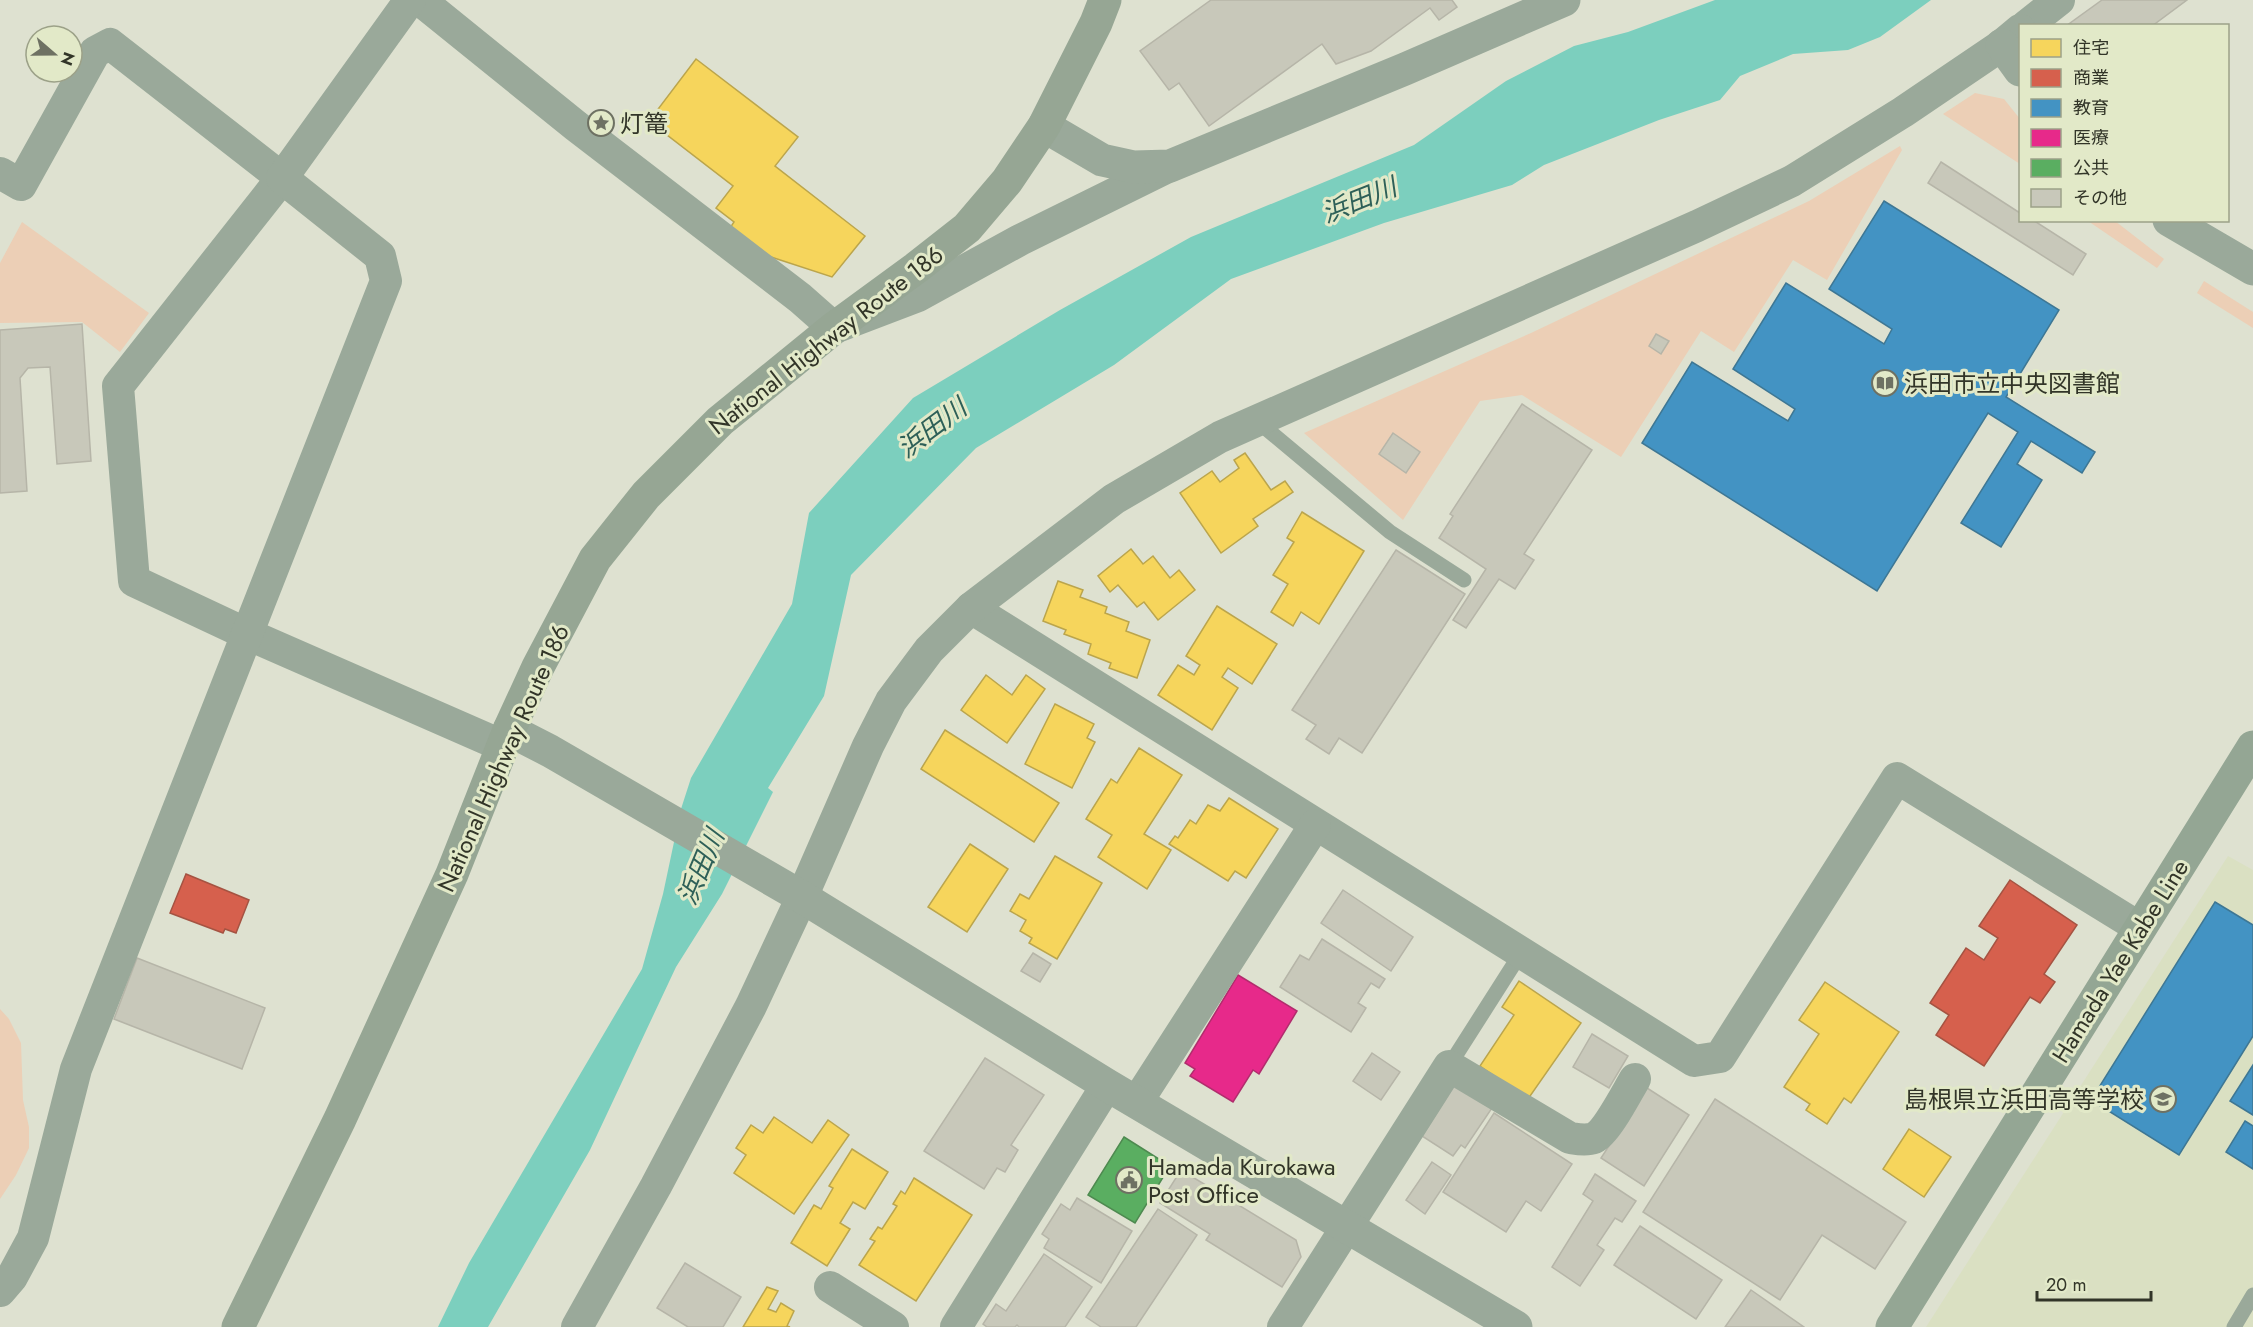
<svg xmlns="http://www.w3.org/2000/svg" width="2253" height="1327" font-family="Jost,'Noto Sans JP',sans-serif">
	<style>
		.built { fill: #dae0c2 }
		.green { fill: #eccfb6 }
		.water { fill: #7ccfbe }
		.homes { fill: #f6d55c; stroke: #bba54c; stroke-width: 1.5 }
		.shops { fill: #d6604d; stroke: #a55342; stroke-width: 1.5 }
		.schools { fill: #4393c3; stroke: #3e7794; stroke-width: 1.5 }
		.health { fill: #e7298a; stroke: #b12d6d; stroke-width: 1.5 }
		.public { fill: #5aae61; stroke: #4e8a50; stroke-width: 1.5 }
		.building { fill: #c8c8ba; stroke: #b6b5a8; stroke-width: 1.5 }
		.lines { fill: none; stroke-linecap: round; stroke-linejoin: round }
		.service { stroke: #9aa99a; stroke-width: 15 }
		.minor { stroke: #9aa99a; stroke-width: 32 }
		.tertiary { stroke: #9aa99a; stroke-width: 33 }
		.primary { stroke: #94a694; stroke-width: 33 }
		.trunk { stroke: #96a694; stroke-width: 33 }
		.labels { text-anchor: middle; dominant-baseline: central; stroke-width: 6; stroke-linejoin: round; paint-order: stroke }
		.poi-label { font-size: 24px; fill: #323528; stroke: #e2e9c8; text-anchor: start }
		.street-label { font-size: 24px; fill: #323528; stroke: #e2e9c8 }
		.water-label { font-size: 26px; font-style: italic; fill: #2e6058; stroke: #e2e9c8 }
	</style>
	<rect width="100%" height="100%" fill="#dee1d0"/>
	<path class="built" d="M2228,856L2253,870V1327H1926Z"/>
	<g class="green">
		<path d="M1975,93L2004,99L2020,119V164L1943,114Z"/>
		<path d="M1900,146L1902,150L1827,280L1793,260L1734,352L1701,331L1621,457L1522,395L1480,401L1403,520L1304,433L1531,333L1809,201Z"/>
		<path d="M2088,221H2115L2164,259L2157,268Z"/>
		<path d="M22,222L149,313L120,352L82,322L0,323V263Z"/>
		<path d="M2204,281L2253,312V328L2197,293Z"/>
		<path d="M0,1009L9,1019L21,1043L23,1100L29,1127V1148L16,1175L0,1199V1218Z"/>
	</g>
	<path class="water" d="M1715,0H1931L1880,37L1848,50L1793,54L1740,76L1720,100L1659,120L1544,165L1512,185L1384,223L1231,279L1114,365L976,448L851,575L824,696L768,788L773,792L722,894L676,967L590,1150L488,1327H438L469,1263L642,969L663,894L681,809L691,778L792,604L809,513L913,398L1060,310L1191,237L1414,145L1506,81L1574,46L1628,32Z"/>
	<g class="homes">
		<path d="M696,59L798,137L775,166L865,236L832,277L765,255L730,228L734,222L716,208L733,186L649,121Z"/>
		<path d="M1245,453L1271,490L1285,481L1293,492L1253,519L1258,526L1221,553L1180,493L1212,471L1220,482L1239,468L1234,460Z"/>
		<path d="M1302,512L1364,551L1319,624L1301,612L1293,626L1271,612L1288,584L1273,575L1294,542L1287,538Z"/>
		<path d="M1131,549L1143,564L1153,556L1170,578L1179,570L1195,590L1158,620L1144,602L1137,607L1118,585L1110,592L1098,576Z"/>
		<path d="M1058,581L1083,590L1080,597L1107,607L1105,613L1129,622L1126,631L1150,640L1137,678L1109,668L1111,663L1088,654L1091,644L1064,634L1066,630L1043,621Z"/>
		<path d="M1217,606L1277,644L1252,684L1228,668L1222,677L1238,688L1212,730L1158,695L1178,665L1194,675L1200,665L1186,656Z"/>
		<path d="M986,675L1012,695L1026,675L1045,689L1007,743L961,710Z"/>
		<path d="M1055,704L1094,724L1087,738L1095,742L1072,788L1025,764Z"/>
		<path d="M945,730L1059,803L1034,842L921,769Z"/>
		<path d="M1139,748L1182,775L1144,834L1171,850L1147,889L1098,857L1112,835L1086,819L1111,779L1117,783Z"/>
		<path d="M1229,798L1278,829L1246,878L1235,871L1228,881L1169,844L1175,836L1178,838L1190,820L1196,824L1208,805L1220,811Z"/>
		<path d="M970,844L1008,869L967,932L928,907Z"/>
		<path d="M1055,856L1102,883L1057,959L1029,943L1032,938L1020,931L1026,920L1010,911L1020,894L1029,899Z"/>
		<path d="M1519,981L1581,1023L1528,1099L1480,1066L1514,1015L1502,1007Z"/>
		<path d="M1825,982L1899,1032L1851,1103L1844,1098L1827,1124L1806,1110L1810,1104L1784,1087L1819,1034L1799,1020Z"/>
		<path d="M774,1117L812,1143L828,1120L849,1135L794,1214L734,1173L746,1155L736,1148L751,1125L763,1133Z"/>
		<path d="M1909,1129L1951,1157L1924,1197L1883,1169Z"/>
		<path d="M852,1149L888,1172L865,1209L853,1202L840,1223L850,1229L827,1266L791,1243L814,1205L821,1209L833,1188L829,1186Z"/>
		<path d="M914,1178L972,1215L916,1301L859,1265L875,1241L870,1239L878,1227L882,1229L897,1206L893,1204L901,1191L905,1194Z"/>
		<path d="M767,1287L778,1291L768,1309L776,1312L781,1303L794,1311L787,1326L790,1327H743Z"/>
	</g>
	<g class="shops">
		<path d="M186,874L249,900L236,933L225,929L223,933L170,913Z"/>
		<path d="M2010,880L2077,925L2044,974L2055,982L2040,1003L2030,997L1984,1066L1936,1035L1949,1015L1930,1003L1966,948L1984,960L1998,938L1979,926Z"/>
	</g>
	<g class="schools">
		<path d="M1884,201L2059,310L2006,397L2095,452L2082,473L2031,441L2017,464L2042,480L2001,547L1961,523L2018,432L1988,413L1877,591L1642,443L1692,362L1788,421L1795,409L1733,369L1786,283L1884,344L1892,329L1829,289Z"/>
		<path d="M2215,902L2253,925V1036L2179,1155L2091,1100Z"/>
		<path d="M2253,1065V1115L2230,1101Z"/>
		<path d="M2245,1121L2253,1126V1169L2226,1152Z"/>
	</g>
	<path class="health" d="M1238,975L1297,1011L1259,1074L1253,1070L1233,1102L1190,1076L1195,1069L1185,1063Z"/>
	<path class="public" d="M1124,1137L1170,1166L1135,1223L1088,1195Z"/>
	<g class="building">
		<path d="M1211,0H1452L1457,7L1439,20L1430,8L1371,51L1336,64L1322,44L1209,126L1179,83L1169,90L1140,51Z"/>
		<path d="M2102,0H2187L2152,26H2066Z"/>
		<path d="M1941,162L2020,213V220H2033L2086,254L2073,275L1928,183Z"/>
		<path d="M82,324L91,461L57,464L50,367L28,368L20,378L27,491L0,493V330Z"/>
		<path d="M1656,334L1669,341L1661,354L1649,346Z"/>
		<path d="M1522,404L1592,450L1524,554L1534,560L1515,589L1499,579L1466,628L1453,620L1486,569L1439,538L1453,516L1450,514Z"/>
		<path d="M1393,433L1420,452L1406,473L1379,454Z"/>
		<path d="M1396,550L1465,594L1362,753L1339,738L1329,754L1306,739L1316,725L1292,710Z"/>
		<path d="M1343,890L1413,937L1391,971L1321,923Z"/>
		<path d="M1322,939L1385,979L1379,988L1371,983L1358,1003L1366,1008L1351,1032L1280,987L1300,955L1309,960Z"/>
		<path d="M1033,953L1051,964L1040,982L1021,971Z"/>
		<path d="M137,958L265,1008L242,1069L114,1019Z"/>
		<path d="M1592,1034L1628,1056L1609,1088L1573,1067Z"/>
		<path d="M1372,1053L1400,1072L1381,1100L1353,1081Z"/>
		<path d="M985,1058L1044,1095L1011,1145L1018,1150L1005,1172L997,1168L984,1189L924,1151Z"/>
		<path d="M1455,1084L1492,1108L1465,1148L1461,1145L1453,1156L1422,1136Z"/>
		<path d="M1647,1088L1689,1115L1644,1186L1601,1158Z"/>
		<path d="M1715,1099L1906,1222L1875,1269L1822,1235L1780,1300L1643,1212Z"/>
		<path d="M1494,1113L1572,1164L1541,1211L1526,1201L1506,1232L1443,1192Z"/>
		<path d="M1432,1162L1451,1175L1425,1214L1406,1200Z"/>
		<path d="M1181,1170L1296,1240L1301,1257L1282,1287L1206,1240L1210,1234L1160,1203Z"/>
		<path d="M1595,1174L1636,1201L1622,1222L1615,1218L1597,1245L1604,1250L1580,1286L1552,1267L1593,1201L1583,1194Z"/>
		<path d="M1077,1198L1132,1231L1101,1283L1044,1248L1049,1239L1042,1234L1061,1204L1070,1210Z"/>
		<path d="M1158,1209L1197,1235L1136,1327H1101L1086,1317Z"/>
		<path d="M1640,1226L1722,1280L1696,1319L1614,1265Z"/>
		<path d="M1044,1254L1092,1287L1065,1327H1019L1017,1325L1015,1327H987L983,1324L996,1304L1006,1311Z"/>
		<path d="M685,1263L741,1297L723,1327H688L657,1308Z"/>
		<path d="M1751,1290L1804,1327H1725Z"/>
	</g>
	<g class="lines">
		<g class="service">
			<path d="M1257,421L1390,532L1464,580"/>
			<path d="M1449,1066L1521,953"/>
			<path d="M2234,1327L2253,1295"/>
		</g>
		<g class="minor">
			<path d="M420,0L576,126L800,298L834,328L918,296L1020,240L1170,166"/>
			<path d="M2026,26L2059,0"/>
			<path d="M0,173L21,185L95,52L110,44L282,178L118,386L134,581L247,634L503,746"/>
			<path d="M971,608L1694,1061L1720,1057L1897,778L2140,928"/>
			<path d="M1137,1102L1315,825"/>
			<path d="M830,1287L893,1327"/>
			<path d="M0,1291L12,1277L33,1238L76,1069L386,281L380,256L282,178L410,0"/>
			<path d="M577,1327L656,1186L751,1006L802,897L868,746L891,701L929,650L971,608L1114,499L1220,437L1697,226L1792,181L1903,112L2002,45L2020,30"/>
			<path d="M956,1327L1107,1085"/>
			<path d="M1283,1327L1449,1066L1570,1138C1577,1139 1586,1141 1594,1138C1607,1132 1627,1092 1635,1079"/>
		</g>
		<g class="tertiary">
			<path d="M2002,45L2020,70"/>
			<path d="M1044,126L1102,160L1134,167L1170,166L1405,69L1564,0"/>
			<path d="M2169,220L2253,269"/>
			<path d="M509,730L550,751L802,897L1107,1085L1516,1327"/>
		</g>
		<path class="primary" d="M1892,1327L2253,747"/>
		<path class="trunk" d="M238,1327L340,1119L452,874L509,730L538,667L595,559L646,495L720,421L834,328L916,268L967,228L1007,181L1044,126L1096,23L1105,0"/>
	</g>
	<defs>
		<symbol id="sight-ring" viewBox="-11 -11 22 22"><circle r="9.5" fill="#e2e9c8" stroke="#6e7163" stroke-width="1.5"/><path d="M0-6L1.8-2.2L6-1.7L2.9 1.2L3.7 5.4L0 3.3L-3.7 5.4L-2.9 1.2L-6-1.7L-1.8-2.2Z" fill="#6e7163"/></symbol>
		<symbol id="library-ring" viewBox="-11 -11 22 22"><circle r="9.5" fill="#e2e9c8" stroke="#6e7163" stroke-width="1.5"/><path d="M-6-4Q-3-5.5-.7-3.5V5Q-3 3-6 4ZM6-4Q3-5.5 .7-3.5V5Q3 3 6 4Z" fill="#6e7163"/></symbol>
		<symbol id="school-ring" viewBox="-11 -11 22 22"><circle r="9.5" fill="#e2e9c8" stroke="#6e7163" stroke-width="1.5"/><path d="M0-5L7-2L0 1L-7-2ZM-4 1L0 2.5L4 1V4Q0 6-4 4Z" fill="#6e7163"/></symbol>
		<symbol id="civic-ring" viewBox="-11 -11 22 22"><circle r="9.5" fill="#e2e9c8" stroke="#6e7163" stroke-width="1.5"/><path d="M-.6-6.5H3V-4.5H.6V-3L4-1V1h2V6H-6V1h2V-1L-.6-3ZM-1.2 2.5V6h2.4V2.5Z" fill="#6e7163"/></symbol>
	</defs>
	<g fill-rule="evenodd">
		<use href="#sight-ring" x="586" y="108" width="30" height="30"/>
		<use href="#library-ring" x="1870" y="368" width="30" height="30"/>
		<use href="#school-ring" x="2148" y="1084" width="30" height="30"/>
		<use href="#civic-ring" x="1114" y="1165" width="30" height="30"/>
	</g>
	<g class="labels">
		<g class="poi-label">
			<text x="620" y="123">灯篭</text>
			<text x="1904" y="383">浜田市立中央図書館</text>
			<text x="2144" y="1099" text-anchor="end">島根県立浜田高等学校</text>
			<text x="1148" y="1166">Hamada Kurokawa<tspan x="1148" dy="28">Post Office</tspan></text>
		</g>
		<g class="street-label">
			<text transform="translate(826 340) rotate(-38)">National Highway Route 186</text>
			<text transform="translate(503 758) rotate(-66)">National Highway Route 186</text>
			<text transform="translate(2120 961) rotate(-58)">Hamada Yae Kabe Line</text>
		</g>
		<g class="water-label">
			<text transform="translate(1359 200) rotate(-22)">浜田川</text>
			<text transform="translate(932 428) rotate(-37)">浜田川</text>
			<text transform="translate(701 867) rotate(-67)">浜田川</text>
		</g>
	</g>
	<rect x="2019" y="24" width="210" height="198" fill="#e2e9c8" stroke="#9ca188" stroke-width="1.5"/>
	<rect x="2031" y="39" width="30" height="18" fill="#f6d55c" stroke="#9ca188" stroke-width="1.5"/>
	<text x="2073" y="54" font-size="18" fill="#323528">住宅</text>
	<rect x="2031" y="69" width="30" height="18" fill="#d6604d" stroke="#9ca188" stroke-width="1.5"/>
	<text x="2073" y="84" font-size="18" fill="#323528">商業</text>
	<rect x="2031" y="99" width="30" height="18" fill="#4393c3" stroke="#9ca188" stroke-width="1.5"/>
	<text x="2073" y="114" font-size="18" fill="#323528">教育</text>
	<rect x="2031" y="129" width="30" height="18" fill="#e7298a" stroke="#9ca188" stroke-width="1.5"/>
	<text x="2073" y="144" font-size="18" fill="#323528">医療</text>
	<rect x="2031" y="159" width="30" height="18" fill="#5aae61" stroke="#9ca188" stroke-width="1.5"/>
	<text x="2073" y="174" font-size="18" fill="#323528">公共</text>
	<rect x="2031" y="189" width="30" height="18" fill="#c8c8ba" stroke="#9ca188" stroke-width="1.5"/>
	<text x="2073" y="204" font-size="18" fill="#323528">その他</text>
	<g transform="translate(54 54) rotate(110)"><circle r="28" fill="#e2e9c8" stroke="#9ca188" stroke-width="1.5"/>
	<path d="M0-4.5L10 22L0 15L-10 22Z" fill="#6e7163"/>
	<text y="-9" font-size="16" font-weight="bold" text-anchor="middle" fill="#323528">N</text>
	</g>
	<path d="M2037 1291v9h114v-9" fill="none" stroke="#323528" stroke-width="3"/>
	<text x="2046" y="1291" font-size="18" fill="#323528" stroke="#e2e9c8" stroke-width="4.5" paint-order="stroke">20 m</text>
</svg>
